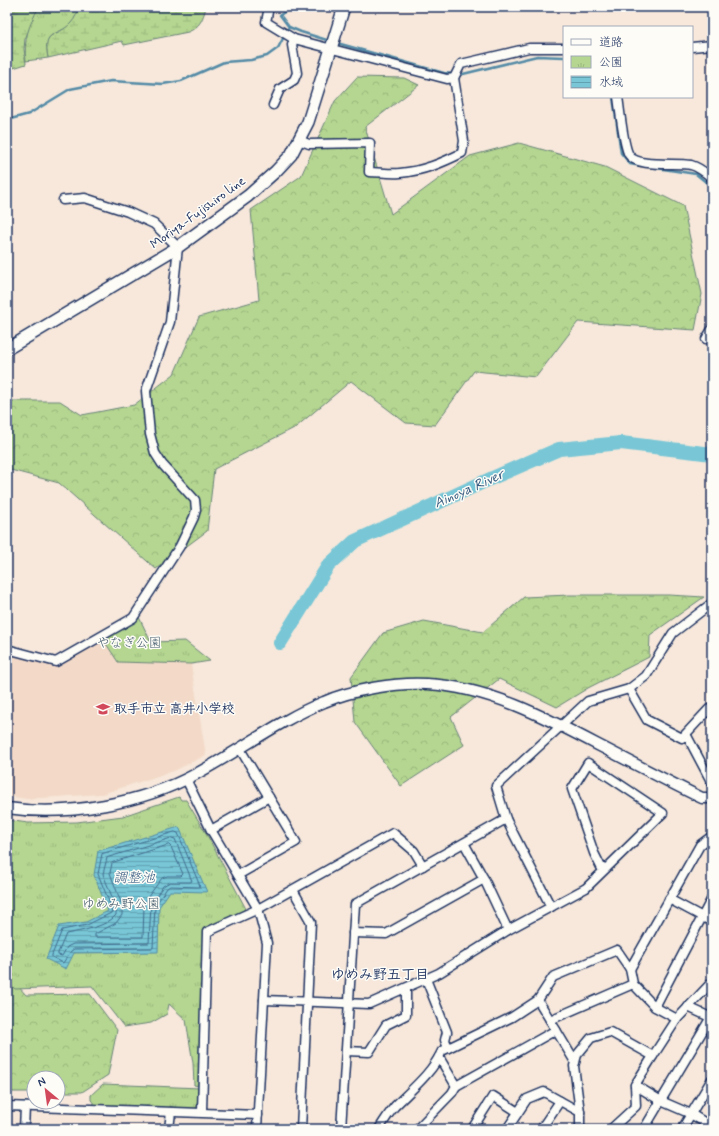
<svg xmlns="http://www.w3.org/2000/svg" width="719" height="1136" font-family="Mynerve,'Klee One',sans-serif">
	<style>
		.built { fill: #f3dac8 }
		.forest { fill: url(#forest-crowns); stroke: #688277 }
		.wetland { fill: url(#wetland-marsh); stroke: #688277 }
		.park { fill: url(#park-tufts); stroke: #688277 }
		.water { fill: url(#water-rules); stroke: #538aa6 }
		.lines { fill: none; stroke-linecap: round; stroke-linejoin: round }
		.shore { stroke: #406b8e; stroke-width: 1 }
		.stream { stroke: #538aa6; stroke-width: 2.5 }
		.river { stroke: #78c6d6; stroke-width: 14 }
		.minor-casing { stroke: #1b2f5e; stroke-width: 11 }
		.tertiary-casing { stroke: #1b2f5e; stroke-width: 13 }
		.secondary-casing { stroke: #1b2f5e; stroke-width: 14 }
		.minor { stroke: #fdfcf7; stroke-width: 8 }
		.tertiary { stroke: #fdfcf7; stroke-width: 10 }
		.secondary { stroke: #fdfcf7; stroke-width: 11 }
		.labels { text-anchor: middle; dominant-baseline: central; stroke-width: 3; stroke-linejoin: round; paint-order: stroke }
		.street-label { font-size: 13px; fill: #1b2f5e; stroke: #fdfcf7 }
		.park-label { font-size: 13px; fill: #41596a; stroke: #fdfcf7 }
		.poi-label { font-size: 13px; font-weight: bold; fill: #1b2f5e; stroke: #fdfcf7; text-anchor: start }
		.water-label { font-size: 14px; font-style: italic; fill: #375c82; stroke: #fdfcf7 }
		.neighbourhood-label { font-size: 14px; font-weight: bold; fill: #1b2f5e; stroke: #fdfcf7 }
	</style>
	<defs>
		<pattern id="forest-crowns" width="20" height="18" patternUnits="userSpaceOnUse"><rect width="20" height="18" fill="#b4d690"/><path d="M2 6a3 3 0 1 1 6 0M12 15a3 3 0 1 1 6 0" fill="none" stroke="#9ab87f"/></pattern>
		<pattern id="wetland-marsh" width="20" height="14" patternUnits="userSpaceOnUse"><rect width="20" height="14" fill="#b4d690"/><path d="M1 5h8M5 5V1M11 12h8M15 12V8" fill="none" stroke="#9ab87f"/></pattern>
		<pattern id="park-tufts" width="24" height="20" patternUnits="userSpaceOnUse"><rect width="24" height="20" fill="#b4d690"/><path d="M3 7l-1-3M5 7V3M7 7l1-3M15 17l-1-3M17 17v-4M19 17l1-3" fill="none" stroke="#9ab87f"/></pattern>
		<pattern id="water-rules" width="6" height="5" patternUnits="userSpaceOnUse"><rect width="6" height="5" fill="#78c6d6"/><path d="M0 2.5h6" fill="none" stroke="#62a1b1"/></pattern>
	</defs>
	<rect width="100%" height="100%" fill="#f7e8db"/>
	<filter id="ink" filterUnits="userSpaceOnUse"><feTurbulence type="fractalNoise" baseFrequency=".025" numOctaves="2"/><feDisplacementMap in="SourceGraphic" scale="8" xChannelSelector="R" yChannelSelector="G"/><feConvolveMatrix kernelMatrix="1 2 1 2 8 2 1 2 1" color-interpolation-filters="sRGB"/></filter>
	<g filter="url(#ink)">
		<path class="built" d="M101,636L118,662L191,664L206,755L174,771L102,794L27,799L7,796L11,755L7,754V652L56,662Z"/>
		<g class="forest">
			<path d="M357,77L404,78L419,85L365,127L391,214L470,156L519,143L605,167L683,206L702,294L695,330L578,322L536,377L474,371L435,425L406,423L351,381L296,427L214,469L207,531L156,569L59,483L7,469V401H60L82,415L134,405L174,374L199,317L259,300L251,210L301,176L335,101Z"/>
			<path d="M570,595H669L704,597L650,635L649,657L588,688L557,707L499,679L451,717L464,745L401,786L355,722L351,677L383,633L424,621L483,632L524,597Z"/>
			<path d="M7,974L26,995L90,994L117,1030L108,1075L82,1092H58V1078H34V1092H7Z"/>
		</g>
		<g class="wetland">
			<path d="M7,7H39L25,39L24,49L26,64L7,70Z"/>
			<path d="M80,7H206C203,19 200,27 188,32L124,45L122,41L48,58C42,28 57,39 70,23C75,19 77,12 80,7Z"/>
		</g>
		<g class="park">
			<path d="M39,7H80C77,12 75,19 71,23C57,38 42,28 48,58L26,61C23,40 29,25 39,7Z"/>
			<path d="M137,613L151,642L185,641L210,661L191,664L118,662L101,636Z"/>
			<path d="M179,797L181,800H186L206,833L245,907L244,910L204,932L198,1086L194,1085L193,1063L186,1020L169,1004L167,1014L151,1023L124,1027L92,986L15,989L7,981V820L28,823L77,822L123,816Z"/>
			<path d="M103,1084L200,1088L199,1107L196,1109L95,1105L91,1100V1095Z"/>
		</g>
		<path class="water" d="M179,827L207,892L170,891L159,907L158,952L74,953L66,969L46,959L59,926L86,922L108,911L94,875L98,851Z"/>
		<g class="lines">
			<g class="shore">
				<path d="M175,832L178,833L200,886L198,887L170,886L167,888L155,906L153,948L74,949L71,951L63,963L52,957V955L62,930L87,925L111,913L112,909L98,874L102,854Z"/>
				<path d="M172,838L175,839L192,881L190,882H170L163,886L151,904L149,943L73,944L67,947L62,956L58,955V953L66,934C80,931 107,927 116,915V907L103,874L107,858Z"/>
				<path d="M169,845L171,847L183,874L181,876H167L162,878L147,898L144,906L143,937H95V934L116,923L122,915V905L110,873L112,863Z"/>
			</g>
			<g class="stream">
				<path d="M292,7L280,15L289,27L301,32L330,41"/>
				<path d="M337,43L444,73L454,74"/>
				<path d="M459,75L537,56L564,57"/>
				<path d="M613,97L621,153L630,164L641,166"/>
				<path d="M7,120L29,114L70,89L111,81L163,84L181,81L224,62L251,60L267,56L278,48L289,27"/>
				<path d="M650,167L696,174L707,183L712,190"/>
			</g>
			<path class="river" d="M280,643L328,566L355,541L490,479L559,449L621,443L712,454"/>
			<defs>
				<g id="minor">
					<path d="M269,7L266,22L294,39L447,79L454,78L461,64L529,48H564"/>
					<path d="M692,47L712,45"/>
					<path d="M618,97C620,109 623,145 629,155C637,168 676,162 691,165C699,167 706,173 712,178"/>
					<path d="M273,105L280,89L294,80L297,73L292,45L294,39"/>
					<path d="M299,140L309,144L370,143L369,172C379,172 390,174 400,173C423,171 442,163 462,153L464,141L454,78"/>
					<path d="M706,339L712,329"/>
					<path d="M7,649L56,662L133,618L180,546L194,517L196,510L195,500L162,464L155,453L150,434L146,391L170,322L178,247L154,224L128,212L85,198L63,200"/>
					<path d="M629,689L647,720L682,738L709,709L712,714"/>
					<path d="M686,734L712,783"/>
					<path d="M186,779L211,830L258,909L267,943L257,1129"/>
					<path d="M211,830L269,797"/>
					<path d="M464,843L484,879L508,930"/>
					<path d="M238,875L296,842L240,749"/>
					<path d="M293,890L311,922L301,1129"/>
					<path d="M669,899L712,922"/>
					<path d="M551,907L506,819L496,786L588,701L629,689L646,676L673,633L712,603"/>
					<path d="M353,933L386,934L484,879"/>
					<path d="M630,969L700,845L712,836"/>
					<path d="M426,979L447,1032L445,1040L448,1048"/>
					<path d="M264,1000L369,1004L439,973L508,930L586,888L663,813L588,763L572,789L594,853L603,871"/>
					<path d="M655,1007L712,898"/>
					<path d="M688,1007L712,1018"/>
					<path d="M550,1020L633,984"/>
					<path d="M556,1030L575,1062"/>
					<path d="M346,1051L369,1052L386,1025L406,1015V988"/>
					<path d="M653,1056L635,1085L661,1101L691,1114L712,1127"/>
					<path d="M456,1086L556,1030L538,1000"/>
					<path d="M7,1106L258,1115"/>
					<path d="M202,1112L207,932L258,909L393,833L414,851L423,866"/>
					<path d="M24,1129L25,1107"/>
					<path d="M169,1129L171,1112"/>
					<path d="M341,1129L355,904L506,819"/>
					<path d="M379,1129C384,1121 389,1113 395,1106C412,1089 432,1073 442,1051L512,1017L538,1000L553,977L617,950L630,969L633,984L655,1007L677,1019"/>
					<path d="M417,1129L452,1093L456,1086L439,1057"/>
					<path d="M472,1129L493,1096L518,1112"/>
					<path d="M507,1129L527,1099L544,1092L580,1112"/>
					<path d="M541,1129L560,1101"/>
					<path d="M580,1129V1112L574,1066L577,1055L591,1038L610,1032L653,1056L677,1019L712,982"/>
					<path d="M611,1129L636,1106L635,1085"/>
					<path d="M644,1129L711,1017"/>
					<path d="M682,1129L712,1079"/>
				</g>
				<path id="tertiary" d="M7,808C67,817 143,803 196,774C239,751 280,720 324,702C351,690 397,682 427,684C488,687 545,717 598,745C633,763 667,781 702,798H712"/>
				<path id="secondary" d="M7,349L178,247L248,196L276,171L291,155L308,122L344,7"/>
			</defs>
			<use href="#minor" class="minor-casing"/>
			<use href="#tertiary" class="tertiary-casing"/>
			<use href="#secondary" class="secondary-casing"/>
			<use href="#minor" class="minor"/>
			<use href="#tertiary" class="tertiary"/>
			<use href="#secondary" class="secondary"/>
		</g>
	</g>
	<defs>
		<symbol id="school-bare" viewBox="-9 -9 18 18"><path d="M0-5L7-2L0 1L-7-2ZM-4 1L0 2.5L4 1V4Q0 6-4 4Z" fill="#d1495b" stroke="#fdfcf7" stroke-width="2.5" paint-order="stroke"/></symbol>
	</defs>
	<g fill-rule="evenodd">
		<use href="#school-bare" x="93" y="699" width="20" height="20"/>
	</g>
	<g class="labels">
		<g class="street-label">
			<text transform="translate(198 213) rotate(-36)">Moriya-Fujishiro line</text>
		</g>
		<g class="park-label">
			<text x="129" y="643">やなぎ公園</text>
			<text x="121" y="904">ゆめみ野公園</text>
		</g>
		<g class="poi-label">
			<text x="114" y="709">取手市立 高井小学校</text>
		</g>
		<g class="water-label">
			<text transform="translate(469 489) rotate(-24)">Ainoya River</text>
			<text x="134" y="878">調整池</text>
		</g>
		<g class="neighbourhood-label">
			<text x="380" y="975">ゆめみ野五丁目</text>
		</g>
	</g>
	<rect width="719" height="1136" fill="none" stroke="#fdfcf7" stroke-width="24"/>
	<rect x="12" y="12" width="695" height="1112" fill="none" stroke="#1b2f5e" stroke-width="1.5" filter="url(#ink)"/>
	<rect x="563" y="26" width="130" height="72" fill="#fdfcf7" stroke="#a3aaba"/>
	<rect x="571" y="39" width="20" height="6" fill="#fdfcf7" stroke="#a3aaba"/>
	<text x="599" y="46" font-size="12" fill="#1b2f5e">道路</text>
	<rect x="571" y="56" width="20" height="12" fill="url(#park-tufts)" stroke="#a3aaba"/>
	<text x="599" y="66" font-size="12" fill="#1b2f5e">公園</text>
	<rect x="571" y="76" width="20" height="12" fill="url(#water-rules)" stroke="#a3aaba"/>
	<text x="599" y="86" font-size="12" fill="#1b2f5e">水域</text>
	<g transform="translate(46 1090) rotate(331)"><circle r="19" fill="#fdfcf7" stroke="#a3aaba"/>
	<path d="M0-3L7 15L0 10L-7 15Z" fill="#d1495b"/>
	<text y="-6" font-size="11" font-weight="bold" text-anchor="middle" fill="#1b2f5e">N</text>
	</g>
</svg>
